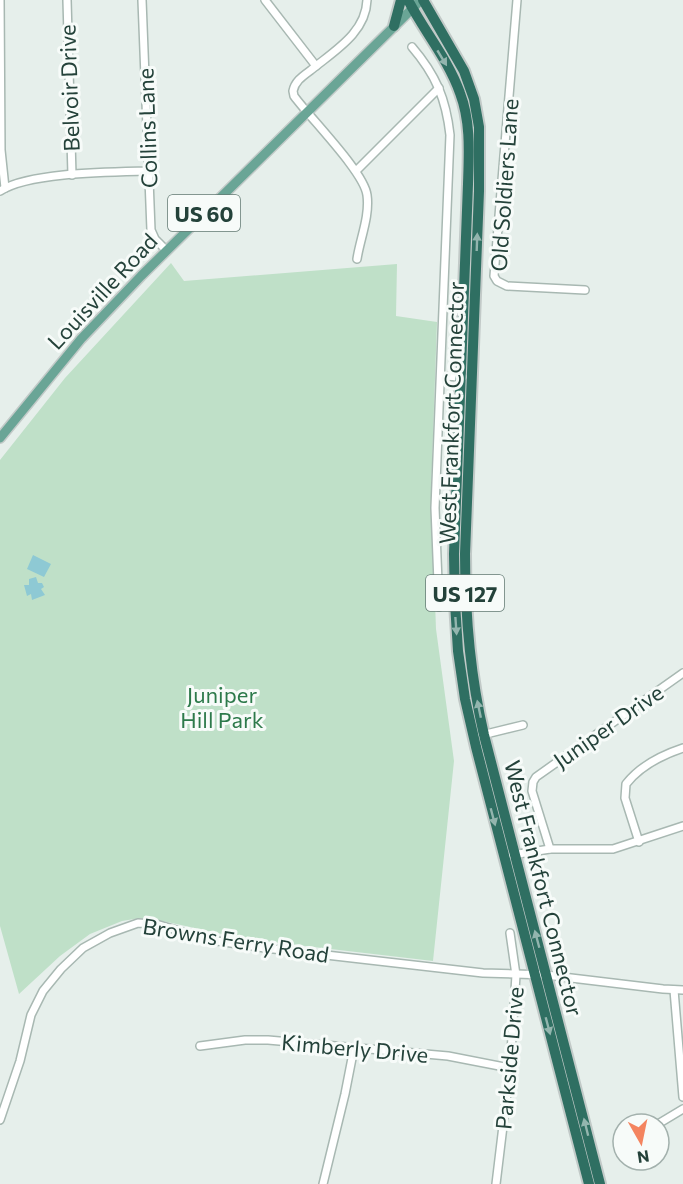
<svg xmlns="http://www.w3.org/2000/svg" width="683" height="1184" font-family="Commissioner,sans-serif">
	<style>
		.green { fill: #bfe0c8 }
		.water { fill: #8ec9d4 }
		.lines { fill: none; stroke-linecap: round; stroke-linejoin: round }
		.minor-casing { stroke: #a8b8b2; stroke-width: 10 }
		.major-casing { stroke: #c2cac8; stroke-width: 12 }
		.highway-casing { stroke: #c2cac8; stroke-width: 14 }
		.minor { stroke: #fff; stroke-width: 7 }
		.major { stroke: #6aa596; stroke-width: 9 }
		.highway { stroke: #2f6f62; stroke-width: 10 }
		.oneway { fill: #93b5ae }
		.labels { text-anchor: middle; dominant-baseline: central; stroke-width: 6; stroke-linejoin: round; paint-order: stroke }
		.shield { fill: #f7fbf9; stroke: #637a73; stroke-width: 1.5 }
		.shield-label { font-size: 21px; font-weight: bold; fill: #24423a }
		.street-label { font-size: 22px; fill: #24423a; stroke: #f7fbf9 }
		.park-label { font-size: 22px; fill: #2d7a4b; stroke: #f7fbf9 }
	</style>
	<rect width="100%" height="100%" fill="#e6efeb"/>
	<path class="green" d="M171,263L184,281L397,264L396,316L437,322L431,491L436,629L454,761L433,961L245,939L158,920L140,918L122,921L90,934L60,956L19,994L0,926V460L65,378Z"/>
	<g class="water">
		<path d="M33,555L51,564L44,577L27,569Z"/>
		<path d="M36,577L38,583H42L44,587L41,589L45,595L32,600L31,594L27,596L24,585H29V579Z"/>
	</g>
	<g class="lines">
		<defs>
			<g id="minor">
				<path d="M0,0L1,150L5,188"/>
				<path d="M67,0L72,175"/>
				<path d="M142,0L151,230L155,239L166,250"/>
				<path d="M265,0L316,66"/>
				<path d="M517,0L494,276L497,281L507,286L585,290"/>
				<path d="M412,47C436,75 446,99 450,135L435,508L439,607"/>
				<path d="M356,171L439,88"/>
				<path d="M0,191C29,172 112,172 149,171"/>
				<path d="M357,259C360,239 370,216 367,195C364,172 310,118 294,96L293,91C295,81 303,76 311,70C334,51 366,33 367,0"/>
				<path d="M441,376L463,377"/>
				<path d="M482,735L523,725"/>
				<path d="M639,842L625,798L626,784C640,766 662,755 683,748"/>
				<path d="M550,849L532,791L533,782L536,777L683,673"/>
				<path d="M512,855L550,849H613L683,826"/>
				<path d="M674,990L683,1097"/>
				<path d="M200,1046L245,1040H268L448,1056L510,1068"/>
				<path d="M0,1120L20,1061L31,1015L43,991L61,969L83,948L110,933L138,923L156,924L210,940L265,948L483,973L546,975L663,989L683,990"/>
				<path d="M658,1124L683,1109"/>
				<path d="M323,1184L345,1094L354,1048"/>
				<path d="M496,1184L510,1068L516,975L510,933"/>
			</g>
			<path id="major" d="M0,438L81,339L141,276L421,0"/>
			<g id="highway">
				<path d="M408,0C424,31 448,59 460,93C471,122 469,153 468,184L454,554L455,603L458,651L465,699L476,747L589,1184"/>
				<path d="M423,0L464,71L474,99L479,127V191L465,554C465,615 470,675 484,735L600,1184"/>
				<path d="M394,26L401,0"/>
			</g>
		</defs>
		<use href="#minor" class="minor-casing"/>
		<use href="#major" class="major-casing"/>
		<use href="#highway" class="highway-casing"/>
		<use href="#minor" class="minor"/>
		<use href="#major" class="major"/>
		<use href="#highway" class="highway"/>
	</g>
	<defs><path id="oneway-solid" d="M-6-.8H1V-3.2L6.5 0L1 3.2V.8H-6Z" transform="scale(1.5)"/></defs>
	<g class="oneway">
		<use href="#oneway-solid" transform="translate(442 58) rotate(59)"/>
		<use href="#oneway-solid" transform="translate(477 242) rotate(-88)"/>
		<use href="#oneway-solid" transform="translate(456 626) rotate(86)"/>
		<use href="#oneway-solid" transform="translate(479 709) rotate(-102)"/>
		<use href="#oneway-solid" transform="translate(493 817) rotate(75)"/>
		<use href="#oneway-solid" transform="translate(537 939) rotate(-105)"/>
		<use href="#oneway-solid" transform="translate(548 1026) rotate(75)"/>
		<use href="#oneway-solid" transform="translate(586 1127) rotate(-104)"/>
	</g>
	<g class="labels">
		<g class="shield">
			<rect x="168" y="195" width="72" height="36" rx="4.5"/>
			<rect x="426" y="575" width="78" height="36" rx="4.5"/>
		</g>
		<g class="shield-label">
			<text x="204" y="213">US 60</text>
			<text x="465" y="593">US 127</text>
		</g>
		<g class="street-label">
			<text transform="translate(69 88) rotate(-92)">Belvoir Drive</text>
			<text transform="translate(147 128) rotate(-92)">Collins Lane</text>
			<text transform="translate(504 185) rotate(-86)">Old Soldiers Lane</text>
			<text transform="translate(102 291) rotate(-47)">Louisville Road</text>
			<text transform="translate(451 413) rotate(-88)">West Frankfort Connector</text>
			<text transform="translate(608 726) rotate(-35)">Juniper Drive</text>
			<text transform="translate(544 888) rotate(76)">West Frankfort Connector</text>
			<text transform="translate(236 940) rotate(9)">Browns Ferry Road</text>
			<text transform="translate(355 1048) rotate(5)">Kimberly Drive</text>
			<text transform="translate(509 1058) rotate(-85)">Parkside Drive</text>
		</g>
		<g class="park-label">
			<text x="222" y="694">Juniper<tspan x="222" dy="25">Hill Park</tspan></text>
		</g>
	</g>
	<g transform="translate(641 1142) rotate(171)"><circle r="28" fill="#f7fbf9" stroke="#a3b1ad" stroke-width="1.5"/>
	<path d="M0-4.5L10 22L0 15L-10 22Z" fill="#f4845f"/>
	<text y="-9" font-size="16" font-weight="bold" text-anchor="middle" fill="#24423a">N</text>
	</g>
</svg>
